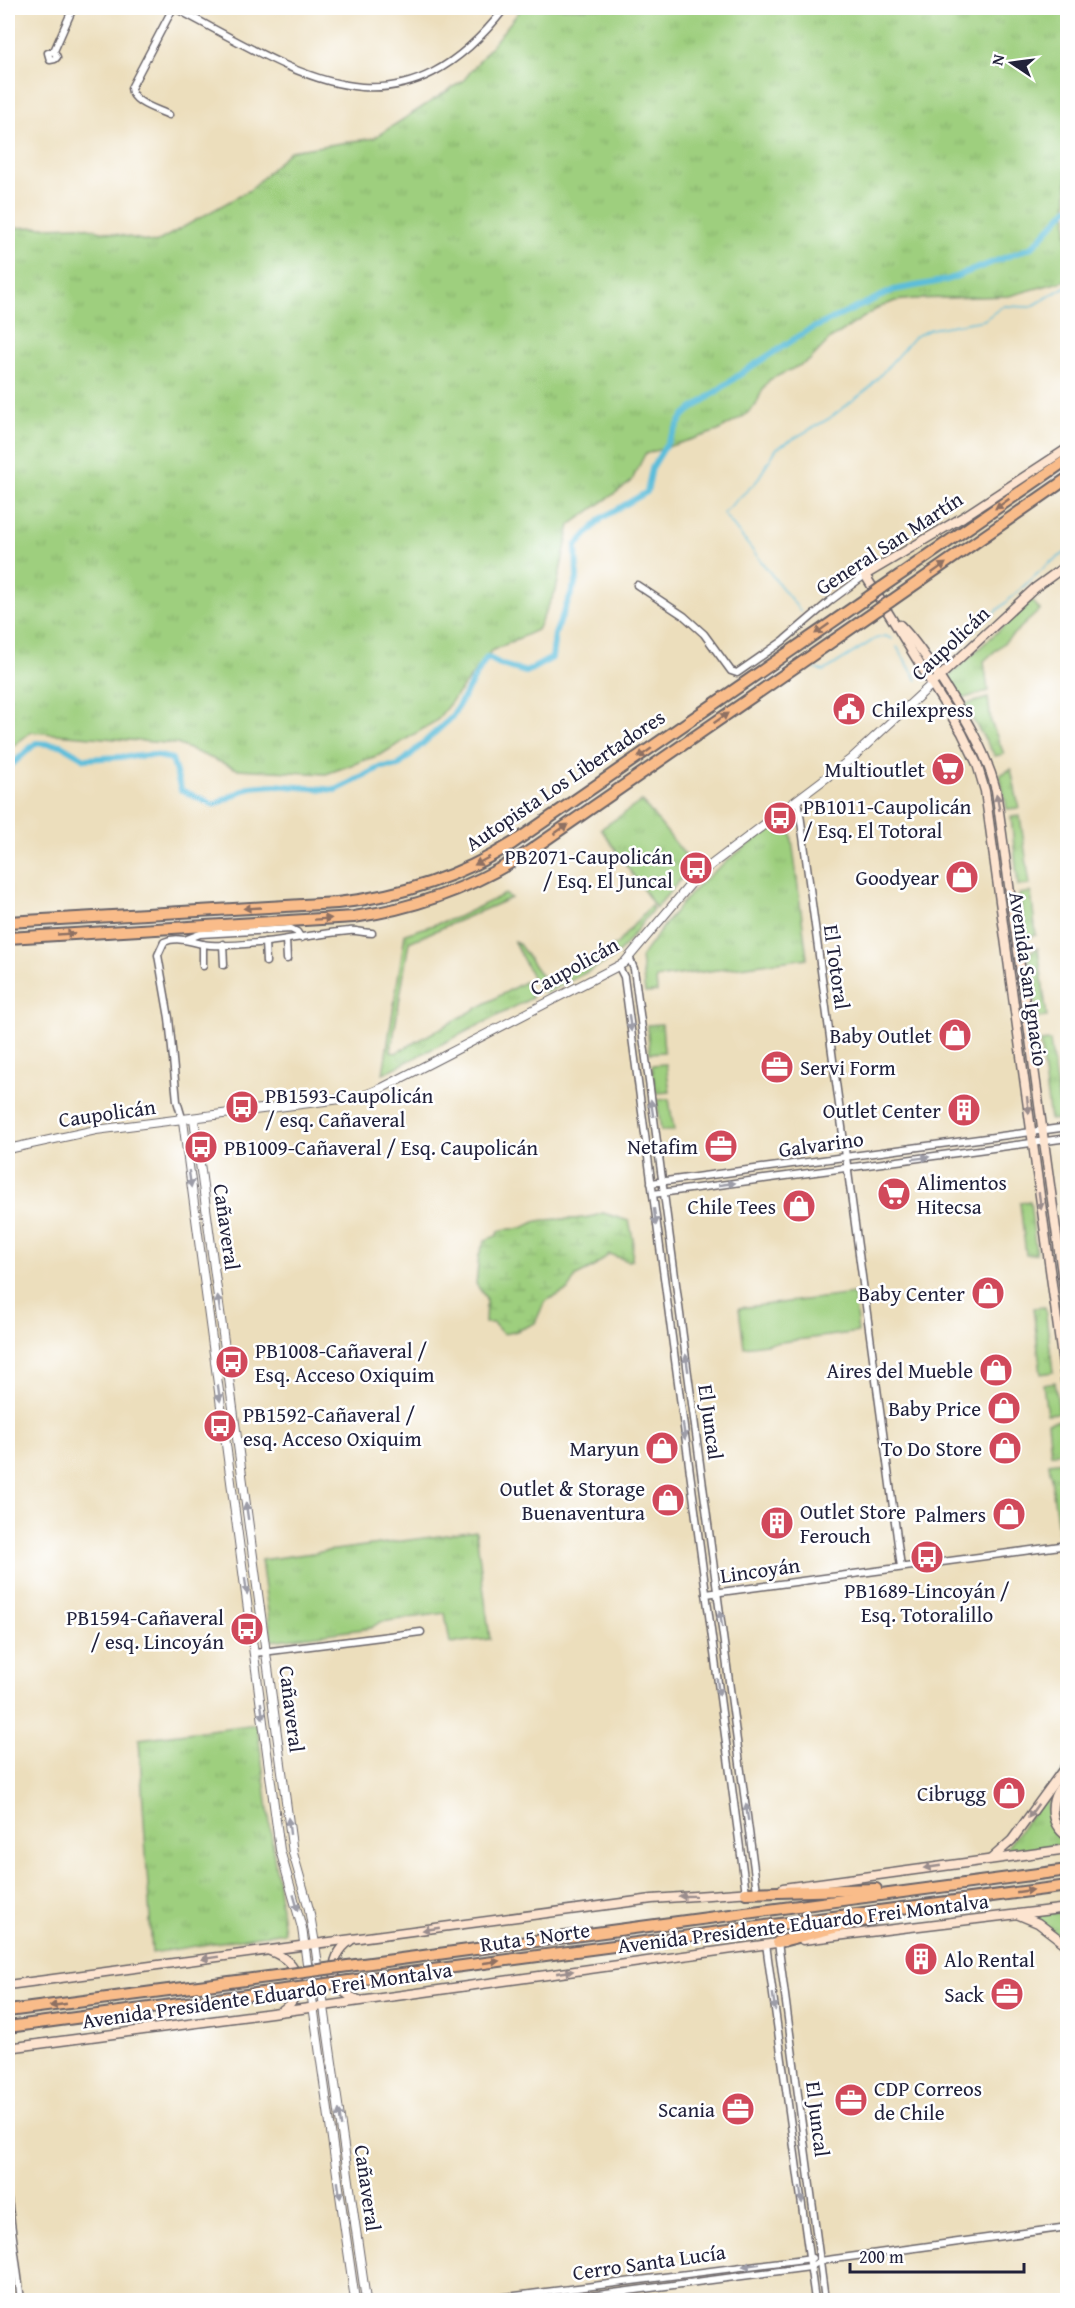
<svg xmlns="http://www.w3.org/2000/svg" width="1075" height="2308" font-family="'Gentium Book Plus',serif">
	<style>
		.grass { fill: url(#grass-tufts); stroke: #60785c; stroke-width: 1.5 }
		.wetland { fill: url(#wetland-marsh); stroke: #60785c; stroke-width: 1.5 }
		.green { fill: #9ecf7e; stroke: #60785c; stroke-width: 1.5 }
		.lines { fill: none; stroke-linecap: round; stroke-linejoin: round }
		.stream { stroke: #5cbdda; stroke-width: 1.5 }
		.canal { stroke: #5cbdda; stroke-width: 6 }
		.minor-casing { stroke: #696468; stroke-width: 9 }
		.tertiary-casing { stroke: #696468; stroke-width: 10 }
		.secondary-casing { stroke: #696468; stroke-width: 11 }
		.motorway-casing { stroke: #696468; stroke-width: 14 }
		.minor { stroke: #fff; stroke-width: 6 }
		.tertiary { stroke: #fff; stroke-width: 8 }
		.secondary { stroke: #fde4d0; stroke-width: 8 }
		.motorway { stroke: #f9bc8a; stroke-width: 10 }
		.motorway-bridge-casing { stroke: #696468; stroke-width: 14; stroke-linecap: butt }
		.motorway-bridge { stroke: #f9bc8a; stroke-width: 10 }
		.oneway { fill: #8e6f62 }
		.oneway2 { fill: #9a8d8d }
		.oneway3 { fill: #9c9ca7 }
		.labels { text-anchor: middle; dominant-baseline: central; stroke-width: 5; stroke-linejoin: round; paint-order: stroke }
		.street-label { font-size: 21px; fill: #22223b; stroke: #fff }
		.poi-label { font-size: 21px; fill: #22223b; stroke: #fff; text-anchor: end }
	</style>
	<defs>
		<pattern id="grass-tufts" width="24" height="20" patternUnits="userSpaceOnUse" patternTransform="scale(1.5)"><rect width="24" height="20" fill="#9ecf7e"/><path d="M3 7l-1-3M5 7V3M7 7l1-3M15 17l-1-3M17 17v-4M19 17l1-3" fill="none" stroke="#88b16e"/></pattern>
		<pattern id="wetland-marsh" width="20" height="14" patternUnits="userSpaceOnUse" patternTransform="scale(1.5)"><rect width="20" height="14" fill="#9ecf7e"/><path d="M1 5h8M5 5V1M11 12h8M15 12V8" fill="none" stroke="#88b16e"/></pattern>
	</defs>
	<rect width="100%" height="100%" fill="#fff"/>
	<filter id="ink" filterUnits="userSpaceOnUse"><feTurbulence type="fractalNoise" baseFrequency=".0167" numOctaves="2"/><feDisplacementMap in="SourceGraphic" scale="12" xChannelSelector="R" yChannelSelector="G"/><feConvolveMatrix kernelMatrix="1 2 1 2 8 2 1 2 1" color-interpolation-filters="sRGB"/></filter>
	<filter id="wash" filterUnits="userSpaceOnUse"><feTurbulence type="fractalNoise" baseFrequency=".008" numOctaves="4" result="noise"/><feDisplacementMap in="SourceGraphic" scale="24" xChannelSelector="R" yChannelSelector="G"/><feGaussianBlur stdDeviation="1.35" result="paint"/><feColorMatrix in="noise" values="0 0 0 0 0 0 0 0 0 0 0 0 0 0 0 0 0 1.4 0 .05"/><feComposite in="paint" operator="in"/></filter>
	<g filter="url(#wash)">
		<rect width="100%" height="100%" fill="#ecdebc"/>
		<g class="grass">
			<path d="M522,8H1067V280L1009,296L914,299L895,301L878,308L830,339L809,361L769,380L761,393L756,405L744,416L718,431L645,454L631,482L570,525L556,590L537,630L491,651L436,721L382,754L326,774L237,769L177,744L31,732L8,750V228L80,226L155,243L250,190L290,151L374,138L463,81Z"/>
			<path d="M1032,600L1040,610L984,661L988,691L961,699L948,677Z"/>
			<path d="M988,698L991,722L1004,754L995,756L964,705Z"/>
			<path d="M1011,769L1019,808L1007,809L1000,775Z"/>
			<path d="M642,801L693,865L656,908L601,829Z"/>
			<path d="M789,816L807,958L656,978L657,992L645,993L641,957C662,928 683,898 710,875C735,853 762,835 789,816Z"/>
			<path d="M1020,816L1030,885L1018,886L1011,817Z"/>
			<path d="M1031,892L1036,935L1026,938L1019,894Z"/>
			<path d="M505,894L511,898L409,942L391,1052L396,1053L526,981L532,998L383,1074L405,934L458,917Z"/>
			<path d="M651,905L653,909L623,948L611,960L546,993L539,990L514,942L519,944L545,981L554,980L616,945Z"/>
			<path d="M1038,948L1047,1017L1037,1018L1028,953Z"/>
			<path d="M662,1024L664,1052L650,1053L647,1025Z"/>
			<path d="M1050,1041L1061,1119L1050,1120L1040,1042Z"/>
			<path d="M666,1064L670,1092L656,1093L652,1065Z"/>
			<path d="M669,1099L674,1131H661L657,1100Z"/>
			<path d="M1030,1201L1036,1254L1026,1255L1020,1203Z"/>
			<path d="M1045,1307L1053,1372L1041,1374L1033,1308Z"/>
			<path d="M1055,1382L1059,1413L1047,1414L1043,1384Z"/>
			<path d="M1060,1420L1064,1450L1051,1454L1048,1422Z"/>
			<path d="M1065,1461L1068,1477L1067,1535L1059,1536L1049,1463Z"/>
			<path d="M476,1531L490,1639L450,1643L445,1613L380,1622L371,1628L272,1641L261,1560Z"/>
			<path d="M257,1724L284,1932L152,1953L139,1739Z"/>
			<path d="M1067,1767V1777C1052,1787 1042,1807 1052,1824C1056,1832 1063,1837 1067,1843L1002,1854Z"/>
			<path d="M1067,1912V1941L1034,1918V1915Z"/>
		</g>
		<path class="wetland" d="M603,1213L629,1221L633,1239L632,1260L628,1261L609,1254L594,1267L576,1276L568,1290L545,1301L535,1323C526,1327 509,1336 502,1333L493,1323H485L486,1298L476,1284L479,1255L485,1240L496,1236C502,1225 511,1231 521,1228C527,1227 533,1222 538,1221C560,1217 582,1222 603,1213Z"/>
		<path class="green" d="M854,1294L858,1332L744,1347L739,1308Z"/>
		<g class="lines">
			<g class="stream">
				<path d="M801,612L723,513L756,482L777,448L830,418L869,388L914,337L931,329L984,320L1003,306L1031,307L1068,285"/>
				<path d="M989,618L1048,564L1068,551"/>
				<path d="M897,647L917,680"/>
				<path d="M938,662L981,624"/>
				<path d="M815,669L824,671L875,639L885,636L892,639"/>
			</g>
			<path class="canal" d="M8,768L36,743L61,745L85,759L154,755L172,759L181,790L214,805L250,787L274,785L336,790L381,767L398,766L451,718L487,657L502,665L526,672L552,658L555,634L577,579L576,546L602,518L647,492L652,468L684,415L746,370L807,331L894,290L947,280L1032,247L1068,208"/>
		</g>
	</g>
	<g filter="url(#ink)">
		<g class="lines">
			<defs>
				<g id="minor">
					<path d="M175,8C299,73 396,148 505,8"/>
					<path d="M54,51L57,57L55,59L50,60L48,53L54,51L73,8"/>
					<path d="M169,115C157,109 132,103 131,88L173,8"/>
					<path d="M637,585L684,616L704,634L731,671L737,673L783,641L830,601L865,575"/>
					<path d="M798,799L901,1567"/>
					<path d="M187,939L200,934L291,929L297,932L301,938"/>
					<path d="M286,940L287,959"/>
					<path d="M265,942L266,962"/>
					<path d="M203,944V966"/>
					<path d="M223,944L224,965"/>
					<path d="M630,959L634,969L757,1891"/>
					<path d="M619,967L624,977L746,1893"/>
					<path d="M183,1121L177,1101L169,1018L158,955L164,942C180,935 194,944 210,945C256,947 303,935 349,931C357,930 364,933 372,933"/>
					<path d="M651,1183L1068,1127"/>
					<path d="M653,1194L1068,1138"/>
					<path d="M706,1594L1068,1545"/>
					<path d="M255,1653L421,1632"/>
					<path d="M778,1942L825,2300"/>
					<path d="M766,1944L815,2300"/>
					<path d="M8,2199L21,2300"/>
					<path d="M483,2300L812,2258"/>
					<path d="M560,2300L810,2267L820,2261L1068,2227"/>
				</g>
				<g id="tertiary">
					<path d="M194,1119L293,1853L309,1909L315,1944L366,2300"/>
					<path d="M183,1121L280,1850L302,1928L355,2300"/>
					<path d="M8,1149L96,1130L341,1099L365,1095L382,1088L624,963L699,874L851,759L932,684"/>
				</g>
				<g id="secondary">
					<path d="M1068,448L963,517L865,575L962,733L977,764L985,791L1068,1402"/>
					<path d="M900,625C916,641 927,659 940,678C963,714 985,748 996,790L1068,1317"/>
					<path d="M936,680L1035,588L1068,564"/>
					<path d="M1068,1780C1048,1795 1047,1823 1068,1837"/>
					<path d="M991,1859L1012,1840L1068,1763"/>
					<path d="M783,1888L1068,1849"/>
					<path d="M1019,1915L1038,1923L1068,1946"/>
					<path d="M803,1940L1068,1908"/>
					<path d="M350,1941C326,1957 330,1992 359,2000"/>
					<path d="M270,1951C299,1961 310,1992 281,2011"/>
					<path d="M8,1985L652,1899L752,1892"/>
					<path d="M8,2048L324,2006L784,1942"/>
				</g>
				<g id="motorway">
					<path d="M881,588L1068,459"/>
					<path d="M891,601L1068,478"/>
					<path d="M8,922L337,903C402,896 459,877 513,843L870,596"/>
					<path d="M8,938L354,917C417,908 474,887 528,852L879,609"/>
					<path d="M746,1893L876,1889"/>
					<path d="M778,1942L879,1917"/>
					<path d="M348,1966L1068,1870"/>
					<path d="M349,1981L1068,1886"/>
					<path d="M8,2011L283,1975"/>
					<path d="M8,2027L284,1990"/>
					<path d="M8,2047H12"/>
				</g>
			</defs>
			<use href="#minor" class="minor-casing"/>
			<use href="#tertiary" class="tertiary-casing"/>
			<use href="#secondary" class="secondary-casing"/>
			<use href="#motorway" class="motorway-casing"/>
			<use href="#minor" class="minor"/>
			<use href="#tertiary" class="tertiary"/>
			<use href="#secondary" class="secondary"/>
			<use href="#motorway" class="motorway"/>
			<defs>
				<g id="motorway-bridge">
					<path d="M870,596L881,588"/>
					<path d="M879,609L891,601"/>
					<path d="M283,1975L348,1966"/>
					<path d="M284,1990L349,1981"/>
				</g>
			</defs>
			<use href="#motorway-bridge" class="motorway-bridge-casing"/>
			<use href="#motorway-bridge" class="motorway-bridge"/>
		</g>
		<defs><path id="oneway-solid" d="M-6-.8H1V-3.2L6.5 0L1 3.2V.8H-6Z" transform="scale(1.5)"/></defs>
		<g class="oneway">
			<use href="#oneway-solid" transform="translate(1002 504) rotate(145)"/>
			<use href="#oneway-solid" transform="translate(939 568) rotate(-35)"/>
			<use href="#oneway-solid" transform="translate(822 629) rotate(145)"/>
			<use href="#oneway-solid" transform="translate(721 718) rotate(-35)"/>
			<use href="#oneway-solid" transform="translate(645 753) rotate(145)"/>
			<use href="#oneway-solid" transform="translate(561 829) rotate(-35)"/>
			<use href="#oneway-solid" transform="translate(482 861) rotate(152)"/>
			<use href="#oneway-solid" transform="translate(252 908) rotate(177)"/>
			<use href="#oneway-solid" transform="translate(323 919) rotate(-4)"/>
			<use href="#oneway-solid" transform="translate(66 934) rotate(-3)"/>
			<use href="#oneway-solid" transform="translate(1025 1891) rotate(-8)"/>
			<use href="#oneway-solid" transform="translate(491 1962) rotate(-8)"/>
			<use href="#oneway-solid" transform="translate(58 2005) rotate(172)"/>
		</g>
		<g class="oneway2">
			<use href="#oneway-solid" transform="translate(998 802) rotate(-100)"/>
			<use href="#oneway-solid" transform="translate(1028 1105) rotate(83)"/>
			<use href="#oneway-solid" transform="translate(1040 1201) rotate(82)"/>
			<use href="#oneway-solid" transform="translate(1033 1811) rotate(126)"/>
			<use href="#oneway-solid" transform="translate(932 1867) rotate(172)"/>
			<use href="#oneway-solid" transform="translate(687 1896) rotate(179)"/>
			<use href="#oneway-solid" transform="translate(431 1929) rotate(172)"/>
			<use href="#oneway-solid" transform="translate(210 1958) rotate(172)"/>
			<use href="#oneway-solid" transform="translate(565 1972) rotate(-8)"/>
		</g>
		<g class="oneway3">
			<use href="#oneway-solid" transform="translate(630 1023) rotate(82)"/>
			<use href="#oneway-solid" transform="translate(652 1108) rotate(-98)"/>
			<use href="#oneway-solid" transform="translate(921 1158) rotate(-7)"/>
			<use href="#oneway-solid" transform="translate(190 1179) rotate(82)"/>
			<use href="#oneway-solid" transform="translate(727 1184) rotate(-8)"/>
			<use href="#oneway-solid" transform="translate(655 1217) rotate(83)"/>
			<use href="#oneway-solid" transform="translate(219 1304) rotate(-98)"/>
			<use href="#oneway-solid" transform="translate(687 1363) rotate(-98)"/>
			<use href="#oneway-solid" transform="translate(219 1393) rotate(82)"/>
			<use href="#oneway-solid" transform="translate(684 1431) rotate(82)"/>
			<use href="#oneway-solid" transform="translate(247 1511) rotate(-98)"/>
			<use href="#oneway-solid" transform="translate(246 1586) rotate(82)"/>
			<use href="#oneway-solid" transform="translate(721 1619) rotate(-98)"/>
			<use href="#oneway-solid" transform="translate(718 1687) rotate(82)"/>
			<use href="#oneway-solid" transform="translate(262 1711) rotate(82)"/>
			<use href="#oneway-solid" transform="translate(747 1812) rotate(-98)"/>
			<use href="#oneway-solid" transform="translate(289 1826) rotate(-97)"/>
			<use href="#oneway-solid" transform="translate(296 1903) rotate(74)"/>
			<use href="#oneway-solid" transform="translate(774 2002) rotate(82)"/>
			<use href="#oneway-solid" transform="translate(340 2118) rotate(-98)"/>
			<use href="#oneway-solid" transform="translate(339 2190) rotate(82)"/>
			<use href="#oneway-solid" transform="translate(801 2195) rotate(82)"/>
			<use href="#oneway-solid" transform="translate(751 2265) rotate(172)"/>
		</g>
	</g>
	<defs>
		<symbol id="civic-disc" viewBox="-11 -11 22 22"><circle r="9.5" fill="#d1495b" stroke="#fff"/><path d="M-.6-6.5H3V-4.5H.6V-3L4-1V1h2V6H-6V1h2V-1L-.6-3ZM-1.2 2.5V6h2.4V2.5Z" fill="#fff"/></symbol>
		<symbol id="supermarket-disc" viewBox="-11 -11 22 22"><circle r="9.5" fill="#d1495b" stroke="#fff"/><path d="M-6-5.5h2.5l.6 2H6L4.5 2H-2.5L-4.4-4H-6ZM-1.5 3.2a1.3 1.3 0 1 0 .1 0ZM3 3.2a1.3 1.3 0 1 0 .1 0Z" fill="#fff"/></symbol>
		<symbol id="bus-disc" viewBox="-11 -11 22 22"><circle r="9.5" fill="#d1495b" stroke="#fff"/><path d="M-5-6H5V4H4V6H2V4H-2V6H-4V4H-5ZM-3.5-4V0h7V-4ZM-3.5 1.2v1.5H-2V1.2ZM2 1.2v1.5H3.5V1.2Z" fill="#fff"/></symbol>
		<symbol id="shop-disc" viewBox="-11 -11 22 22"><circle r="9.5" fill="#d1495b" stroke="#fff"/><path d="M-5-2.5h2.3a2.7 3.5 0 0 1 5.4 0H5L5.5 6h-11ZM-1.5-2.5h3a1.5 2.3 0 0 0-3 0Z" fill="#fff"/></symbol>
		<symbol id="office-disc" viewBox="-11 -11 22 22"><circle r="9.5" fill="#d1495b" stroke="#fff"/><path d="M-6-3h4V-5.5h4V-3h4V5H-6ZM-1-4.5V-3h2v-1.5ZM-6 0V1H6V0Z" fill="#fff"/></symbol>
		<symbol id="building-disc" viewBox="-11 -11 22 22"><circle r="9.5" fill="#d1495b" stroke="#fff"/><path d="M-4-6H4V6H1V3H-1V6H-4ZM-2.5-4.3h1.7v1.8h-1.7ZM.8-4.3h1.7v1.8H.8ZM-2.5-1h1.7V.8h-1.7ZM.8-1h1.7V.8H.8Z" fill="#fff"/></symbol>
	</defs>
	<g fill-rule="evenodd">
		<use href="#civic-disc" x="830" y="690" width="38" height="38"/>
		<use href="#supermarket-disc" x="929" y="750" width="38" height="38"/>
		<use href="#bus-disc" x="761" y="799" width="38" height="38"/>
		<use href="#bus-disc" x="677" y="849" width="38" height="38"/>
		<use href="#shop-disc" x="943" y="858" width="38" height="38"/>
		<use href="#shop-disc" x="936" y="1016" width="38" height="38"/>
		<use href="#office-disc" x="758" y="1048" width="38" height="38"/>
		<use href="#bus-disc" x="223" y="1088" width="38" height="38"/>
		<use href="#building-disc" x="945" y="1091" width="38" height="38"/>
		<use href="#office-disc" x="702" y="1127" width="38" height="38"/>
		<use href="#bus-disc" x="182" y="1128" width="38" height="38"/>
		<use href="#supermarket-disc" x="875" y="1175" width="38" height="38"/>
		<use href="#shop-disc" x="780" y="1187" width="38" height="38"/>
		<use href="#shop-disc" x="969" y="1274" width="38" height="38"/>
		<use href="#bus-disc" x="213" y="1343" width="38" height="38"/>
		<use href="#shop-disc" x="977" y="1351" width="38" height="38"/>
		<use href="#shop-disc" x="985" y="1389" width="38" height="38"/>
		<use href="#bus-disc" x="201" y="1407" width="38" height="38"/>
		<use href="#shop-disc" x="643" y="1429" width="38" height="38"/>
		<use href="#shop-disc" x="986" y="1429" width="38" height="38"/>
		<use href="#shop-disc" x="649" y="1481" width="38" height="38"/>
		<use href="#shop-disc" x="990" y="1495" width="38" height="38"/>
		<use href="#building-disc" x="758" y="1504" width="38" height="38"/>
		<use href="#bus-disc" x="908" y="1538" width="38" height="38"/>
		<use href="#bus-disc" x="228" y="1610" width="38" height="38"/>
		<use href="#shop-disc" x="990" y="1774" width="38" height="38"/>
		<use href="#building-disc" x="902" y="1940" width="38" height="38"/>
		<use href="#office-disc" x="988" y="1975" width="38" height="38"/>
		<use href="#office-disc" x="832" y="2081" width="38" height="38"/>
		<use href="#office-disc" x="719" y="2090" width="38" height="38"/>
	</g>
	<g class="labels">
		<g class="street-label">
			<text transform="translate(889 543) rotate(-33)">General San Martín</text>
			<text transform="translate(950 643) rotate(-43)">Caupolicán</text>
			<text transform="translate(565 780) rotate(-34)">Autopista Los Libertadores</text>
			<text transform="translate(574 966) rotate(-29)">Caupolicán</text>
			<text transform="translate(837 967) rotate(82)">El Totoral</text>
			<text transform="translate(1029 979) rotate(82)">Avenida San Ignacio</text>
			<text transform="translate(107 1113) rotate(-8)">Caupolicán</text>
			<text transform="translate(821 1144) rotate(-8)">Galvarino</text>
			<text transform="translate(227 1227) rotate(82)">Cañaveral</text>
			<text transform="translate(711 1422) rotate(82)">El Juncal</text>
			<text transform="translate(760 1570) rotate(-8)">Lincoyán</text>
			<text transform="translate(292 1709) rotate(83)">Cañaveral</text>
			<text transform="translate(803 1923) rotate(-7)">Avenida Presidente Eduardo Frei Montalva</text>
			<text transform="translate(535 1937) rotate(-8)">Ruta 5 Norte</text>
			<text transform="translate(267 1995) rotate(-8)">Avenida Presidente Eduardo Frei Montalva</text>
			<text transform="translate(818 2119) rotate(83)">El Juncal</text>
			<text transform="translate(368 2188) rotate(82)">Cañaveral</text>
			<text transform="translate(649 2262) rotate(-8)">Cerro Santa Lucía</text>
		</g>
		<g class="poi-label">
			<text x="872" y="709" text-anchor="start">Chilexpress</text>
			<text x="925" y="769">Multioutlet</text>
			<text x="803" y="806" text-anchor="start">PB1011-Caupolicán<tspan x="803" dy="24">/ Esq. El Totoral</tspan></text>
			<text x="673" y="856">PB2071-Caupolicán<tspan x="673" dy="24">/ Esq. El Juncal</tspan></text>
			<text x="939" y="877">Goodyear</text>
			<text x="932" y="1035">Baby Outlet</text>
			<text x="800" y="1067" text-anchor="start">Servi Form</text>
			<text x="265" y="1095" text-anchor="start">PB1593-Caupolicán<tspan x="265" dy="24">/ esq. Cañaveral</tspan></text>
			<text x="941" y="1110">Outlet Center</text>
			<text x="698" y="1146">Netafim</text>
			<text x="224" y="1147" text-anchor="start">PB1009-Cañaveral / Esq. Caupolicán</text>
			<text x="917" y="1182" text-anchor="start">Alimentos<tspan x="917" dy="24">Hitecsa</tspan></text>
			<text x="776" y="1206">Chile Tees</text>
			<text x="965" y="1293">Baby Center</text>
			<text x="255" y="1350" text-anchor="start">PB1008-Cañaveral /<tspan x="255" dy="24">Esq. Acceso Oxiquim</tspan></text>
			<text x="973" y="1370">Aires del Mueble</text>
			<text x="981" y="1408">Baby Price</text>
			<text x="243" y="1414" text-anchor="start">PB1592-Cañaveral /<tspan x="243" dy="24">esq. Acceso Oxiquim</tspan></text>
			<text x="639" y="1448">Maryun</text>
			<text x="982" y="1448">To Do Store</text>
			<text x="645" y="1488">Outlet &amp; Storage<tspan x="645" dy="24">Buenaventura</tspan></text>
			<text x="800" y="1511" text-anchor="start">Outlet Store<tspan x="800" dy="24">Ferouch</tspan></text>
			<text x="986" y="1514">Palmers</text>
			<text x="927" y="1590" text-anchor="middle">PB1689-Lincoyán /<tspan x="927" dy="24">Esq. Totoralillo</tspan></text>
			<text x="224" y="1617">PB1594-Cañaveral<tspan x="224" dy="24">/ esq. Lincoyán</tspan></text>
			<text x="986" y="1793">Cibrugg</text>
			<text x="944" y="1959" text-anchor="start">Alo Rental</text>
			<text x="984" y="1994">Sack</text>
			<text x="874" y="2088" text-anchor="start">CDP Correos<tspan x="874" dy="24">de Chile</tspan></text>
			<text x="715" y="2109">Scania</text>
		</g>
	</g>
	<rect width="1075" height="2308" fill="none" stroke="#fff" stroke-width="30"/>
	<g transform="translate(1012 63) rotate(283)" stroke="#ffffff" stroke-width="4.5" paint-order="stroke">
	<path d="M0-4.5L10 22L0 15L-10 22Z" fill="#22223b"/>
	<text y="-9" font-size="16" font-weight="bold" text-anchor="middle" fill="#22223b">N</text>
	</g>
	<path d="M850 2263v9h174v-9" fill="none" stroke="#22223b" stroke-width="3"/>
	<text x="859" y="2263" font-size="18" fill="#22223b" stroke="#ffffff" stroke-width="4.5" paint-order="stroke">200 m</text>
</svg>
